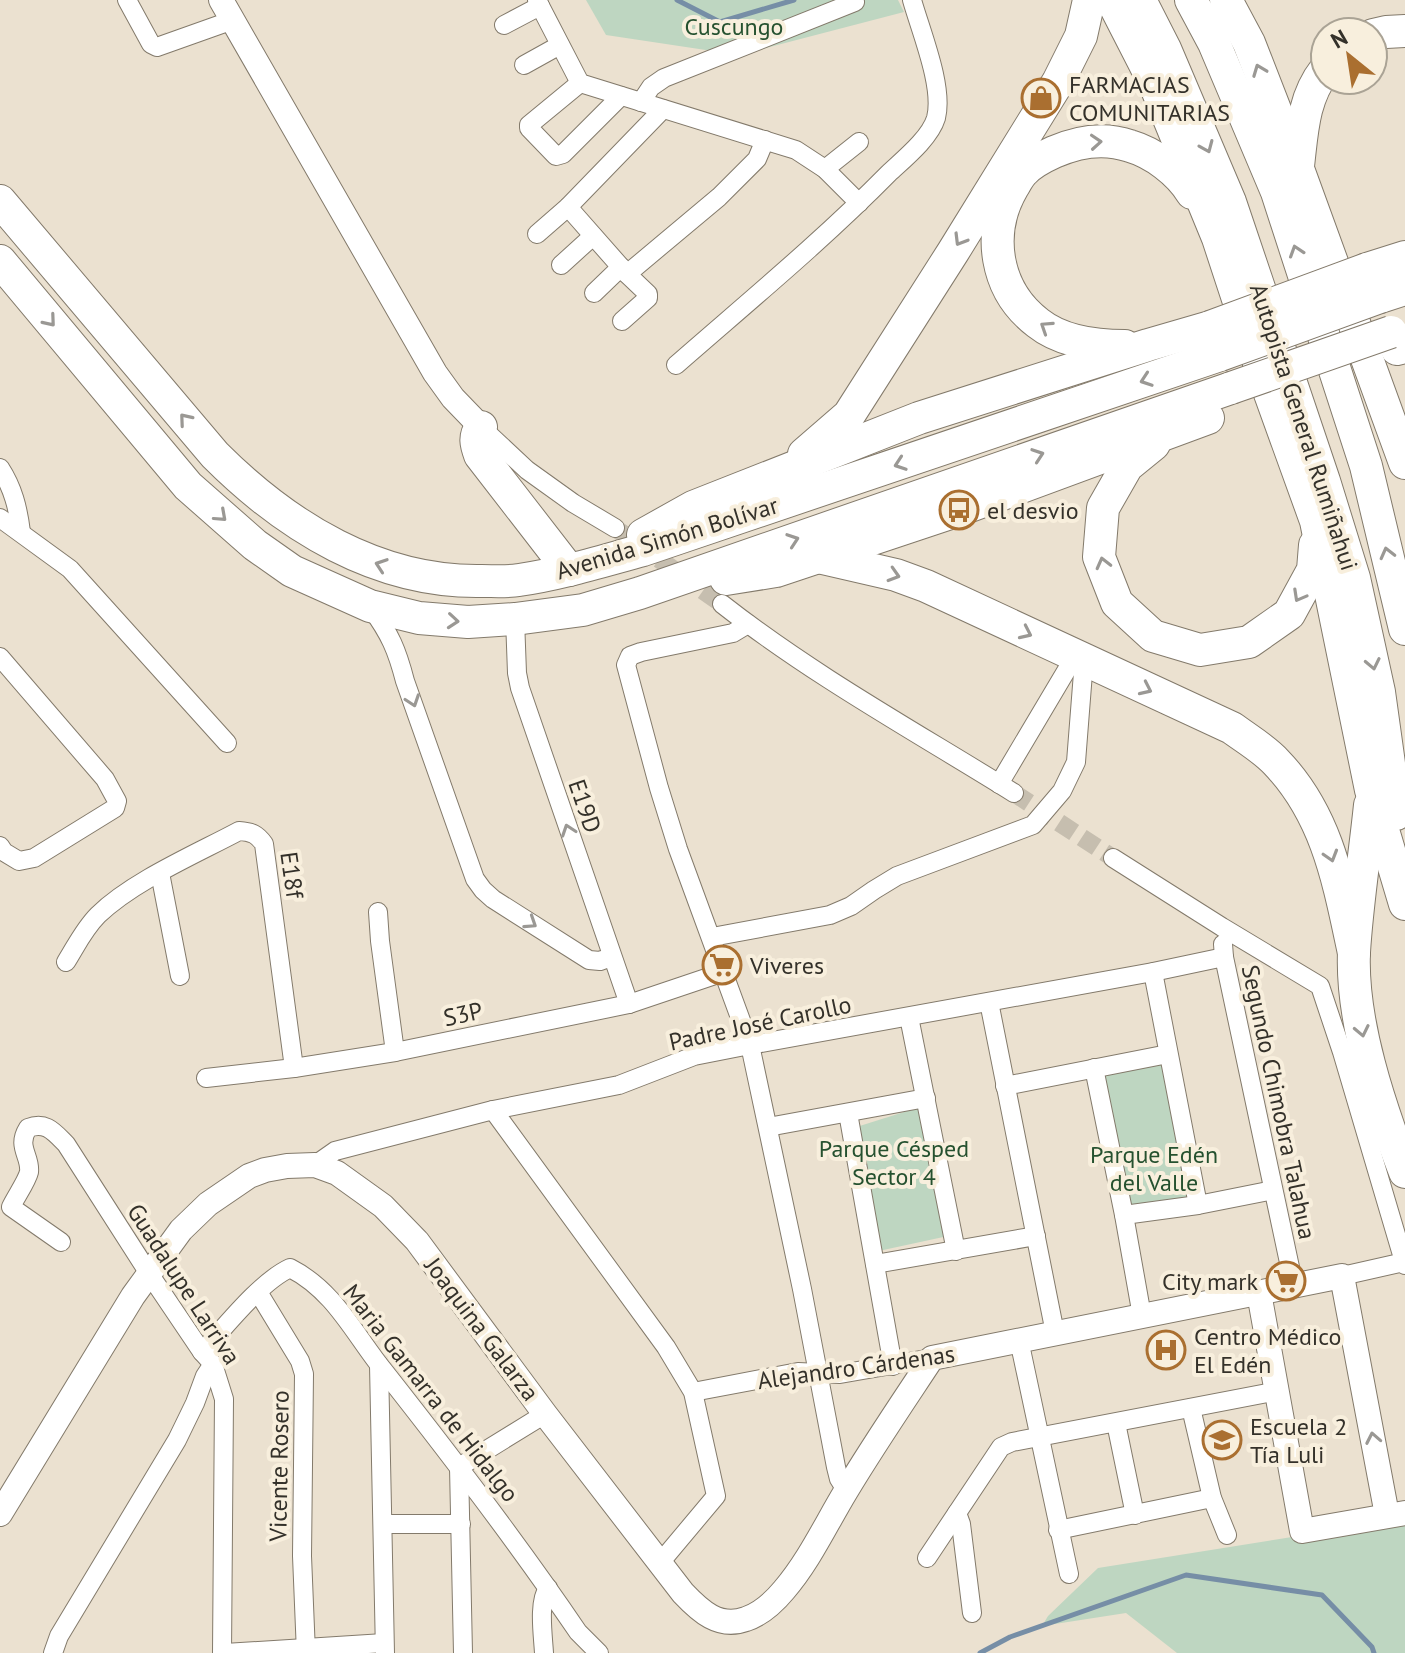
<svg xmlns="http://www.w3.org/2000/svg" width="1405" height="1653" font-family="'PT Sans',sans-serif">
	<style>
		.green { fill: #bed6c1 }
		.lines { fill: none; stroke-linecap: round; stroke-linejoin: round }
		.stream { stroke: #768ea6; stroke-width: 5 }
		.street-tunnel { stroke: #c6beaf; stroke-width: 18; stroke-dasharray: 18 9; stroke-linecap: butt }
		.street-casing { stroke: #837a6b; stroke-width: 20 }
		.secondary-casing { stroke: #837a6b; stroke-width: 26 }
		.highway-casing { stroke: #837a6b; stroke-width: 34 }
		.street { stroke: #fff; stroke-width: 18 }
		.secondary { stroke: #fff; stroke-width: 24 }
		.highway { stroke: #fff; stroke-width: 32 }
		.highway-bridge-casing { stroke: #837a6b; stroke-width: 34; stroke-linecap: butt }
		.highway-bridge { stroke: #fff; stroke-width: 32 }
		.oneway { stroke: #9a9894 }
		.labels { text-anchor: middle; dominant-baseline: central; stroke-width: 8; stroke-linejoin: round; paint-order: stroke }
		.park-label { font-size: 24px; fill: #25512f; stroke: #f8efdd }
		.poi-label { font-size: 24px; fill: #34312a; stroke: #f8efdd; text-anchor: start }
		.street-label { font-size: 24px; fill: #34312a; stroke: #f8efdd }
	</style>
	<rect width="100%" height="100%" fill="#ebe1d0"/>
	<g class="green">
		<path d="M586,0H898L904,12L739,55L606,35Z"/>
		<path d="M1164,1059L1197,1199L1127,1210L1102,1069Z"/>
		<path d="M923,1106L948,1236L874,1252L847,1130Z"/>
		<path d="M1387,1515H1405V1653H1177L1126,1613L1042,1626L1048,1616L1098,1568L1292,1537Z"/>
	</g>
	<g class="lines">
		<g class="stream">
			<path d="M677,0L720,22L794,0"/>
			<path d="M980,1653L1010,1637L1186,1575L1322,1595L1372,1647L1374,1653"/>
		</g>
		<g class="street-tunnel">
			<path d="M615,528L722,604"/>
			<path d="M1014,793L1113,858"/>
		</g>
		<defs>
			<g id="street">
				<path d="M127,0L151,44L157,47L233,20"/>
				<path d="M537,0L580,83L796,150L825,169L859,203"/>
				<path d="M504,25L540,6"/>
				<path d="M524,65L560,45"/>
				<path d="M580,83L529,125V128L556,156L563,154L621,96"/>
				<path d="M641,102L651,87L664,78L855,2"/>
				<path d="M825,169L859,142"/>
				<path d="M568,207L627,274L719,197L757,159L765,140"/>
				<path d="M537,234L568,207L663,109"/>
				<path d="M561,265L593,236"/>
				<path d="M594,293L621,267"/>
				<path d="M622,321L648,298V294L627,274"/>
				<path d="M676,365C748,302 822,241 889,173C904,159 930,138 936,118C944,87 921,32 912,0"/>
				<path d="M481,427L527,470L573,503L615,528"/>
				<path d="M0,468C13,488 18,508 21,532"/>
				<path d="M0,518L70,569L227,743"/>
				<path d="M722,604C814,676 916,732 1014,793"/>
				<path d="M371,608C390,634 397,650 405,681L475,879L483,890L493,899L589,960L600,961L611,957"/>
				<path d="M515,619L517,673L520,688L629,1004"/>
				<path d="M748,624L733,633L641,652L630,656L626,665L659,788L678,849L750,1045L802,1289L836,1467L839,1479L846,1490"/>
				<path d="M0,657L105,779L117,801L115,808L34,858L19,861L4,852L0,846"/>
				<path d="M999,784L1075,656"/>
				<path d="M1113,858L1222,927L1320,986L1342,1052L1405,1265"/>
				<path d="M160,873L180,976"/>
				<path d="M378,912L380,941L395,1052"/>
				<path d="M712,937L830,915L851,906L874,890L897,876L1033,825L1062,791L1076,762L1084,660"/>
				<path d="M1223,944L1224,957L1294,1286"/>
				<path d="M66,962C76,946 84,929 98,915C133,881 196,854 239,831C252,832 257,834 264,844L294,1068"/>
				<path d="M1153,972L1198,1205"/>
				<path d="M989,1002L1055,1333"/>
				<path d="M909,1017L956,1251"/>
				<path d="M1094,1068L1124,1215L1142,1316"/>
				<path d="M206,1078L294,1068L395,1052L629,1004L724,972"/>
				<path d="M1005,1086L1168,1054"/>
				<path d="M493,1110L666,1347L693,1392L716,1496L659,1564"/>
				<path d="M848,1113L893,1366"/>
				<path d="M768,1127L926,1098"/>
				<path d="M315,1165L335,1151L493,1110L619,1085L694,1056L750,1045L1153,972L1224,957"/>
				<path d="M1124,1215L1198,1205L1273,1190"/>
				<path d="M61,1242L11,1207C15,1198 27,1181 29,1172C31,1156 16,1147 28,1128C46,1121 54,1132 66,1144L148,1272L202,1352L213,1364L224,1399L222,1653"/>
				<path d="M875,1264L1036,1236"/>
				<path d="M1342,1276L1404,1262"/>
				<path d="M258,1292L300,1361L304,1374L302,1556L306,1653"/>
				<path d="M1019,1340L1069,1574"/>
				<path d="M202,1352C225,1327 260,1282 290,1268C335,1291 354,1334 384,1371C451,1456 517,1542 578,1632L599,1653"/>
				<path d="M379,1365L385,1653"/>
				<path d="M693,1392L798,1372L840,1374L932,1358"/>
				<path d="M1191,1408L1212,1498L1227,1535"/>
				<path d="M1116,1423L1135,1515"/>
				<path d="M459,1467L463,1653"/>
				<path d="M459,1467L545,1414"/>
				<path d="M957,1513L961,1524L972,1613"/>
				<path d="M383,1524H461"/>
				<path d="M1058,1530L1212,1498"/>
				<path d="M927,1558L1001,1447L1012,1442L1278,1391"/>
				<path d="M53,1653L59,1636L177,1440L195,1403L205,1376L213,1364"/>
				<path d="M225,1653L384,1643"/>
				<path d="M544,1653C543,1635 538,1602 548,1588"/>
			</g>
			<g id="secondary">
				<path d="M221,0L435,373L453,398L481,427"/>
				<path d="M1259,1293L1302,1531L1405,1513"/>
				<path d="M0,1514L133,1296L181,1230L208,1204L249,1176L265,1170L287,1166L315,1165L337,1173L383,1206L417,1241L545,1414L683,1593C700,1611 719,1629 746,1619C761,1614 774,1602 784,1590C809,1561 826,1524 846,1491C873,1446 903,1402 932,1358L1342,1276L1387,1515"/>
			</g>
			<g id="highway">
				<path d="M1112,0L1154,82L1218,238L1259,363L1316,521L1371,790L1405,904"/>
				<path d="M1140,0L1165,49L1230,202L1324,481L1354,578L1379,692L1396,814"/>
				<path d="M1191,0L1214,43L1277,192L1366,466L1405,629"/>
				<path d="M1226,0L1249,43L1298,169L1405,463"/>
				<path d="M1373,35L1386,32L1405,31"/>
				<path d="M1298,166C1302,132 1303,98 1325,70"/>
				<path d="M0,201L215,455C287,527 378,583 482,581C494,581 507,582 519,580C561,574 602,561 643,550L1220,355"/>
				<path d="M0,261L188,486L255,545L292,571L370,606L419,618L468,622L515,619L583,610L640,593L1231,388"/>
				<path d="M1367,269L1405,257"/>
				<path d="M1380,297L1405,289"/>
				<path d="M1125,346C1096,346 1062,342 1038,323C995,290 986,233 1013,187C1016,182 1019,176 1023,172C1031,163 1043,157 1054,152C1079,141 1104,137 1130,146C1154,153 1179,172 1192,193"/>
				<path d="M1397,349L1405,347"/>
				<path d="M481,427C474,437 476,444 480,455L569,570"/>
				<path d="M1154,444L1127,466L1103,508L1099,557L1117,603L1153,636L1200,650L1249,642L1289,614L1313,570L1315,545"/>
				<path d="M804,454L849,415L953,252L1058,82L1081,36L1089,0"/>
				<path d="M643,535L693,507L919,418L1148,345L1210,327"/>
				<path d="M818,557L896,575L926,586L1232,728C1247,739 1264,749 1276,762C1328,816 1339,884 1354,953"/>
				<path d="M726,579L776,571L959,510L1208,418"/>
				<path d="M1370,805C1365,854 1357,903 1354,952C1351,1022 1380,1107 1405,1172"/>
			</g>
		</defs>
		<use href="#street" class="street-casing"/>
		<use href="#secondary" class="secondary-casing"/>
		<use href="#highway" class="highway-casing"/>
		<use href="#street" class="street"/>
		<use href="#secondary" class="secondary"/>
		<use href="#highway" class="highway"/>
		<defs>
			<g id="highway-bridge">
				<path d="M1210,327L1367,269"/>
				<path d="M1220,355L1380,297"/>
				<path d="M1231,388L1391,332"/>
			</g>
		</defs>
		<use href="#highway-bridge" class="highway-bridge-casing"/>
		<use href="#highway-bridge" class="highway-bridge"/>
	</g>
	<defs><path id="oneway-chevron" d="M-2-3.5L2.5 0L-2 3.5" fill="none" stroke-width="1.6" stroke-linecap="round" stroke-linejoin="round" transform="scale(2)"/></defs>
	<g class="oneway">
		<use href="#oneway-chevron" transform="translate(1259 70) rotate(-111)"/>
		<use href="#oneway-chevron" transform="translate(1096 142) rotate(-4)"/>
		<use href="#oneway-chevron" transform="translate(1207 147) rotate(67)"/>
		<use href="#oneway-chevron" transform="translate(960 240) rotate(121)"/>
		<use href="#oneway-chevron" transform="translate(1296 251) rotate(-108)"/>
		<use href="#oneway-chevron" transform="translate(50 321) rotate(50)"/>
		<use href="#oneway-chevron" transform="translate(1046 327) rotate(-147)"/>
		<use href="#oneway-chevron" transform="translate(1146 380) rotate(161)"/>
		<use href="#oneway-chevron" transform="translate(185 419) rotate(-130)"/>
		<use href="#oneway-chevron" transform="translate(1038 455) rotate(-19)"/>
		<use href="#oneway-chevron" transform="translate(900 464) rotate(161)"/>
		<use href="#oneway-chevron" transform="translate(221 516) rotate(42)"/>
		<use href="#oneway-chevron" transform="translate(793 540) rotate(-19)"/>
		<use href="#oneway-chevron" transform="translate(1387 553) rotate(-104)"/>
		<use href="#oneway-chevron" transform="translate(1103 563) rotate(-104)"/>
		<use href="#oneway-chevron" transform="translate(381 565) rotate(-161)"/>
		<use href="#oneway-chevron" transform="translate(894 575) rotate(17)"/>
		<use href="#oneway-chevron" transform="translate(1299 596) rotate(119)"/>
		<use href="#oneway-chevron" transform="translate(453 621) rotate(5)"/>
		<use href="#oneway-chevron" transform="translate(1026 633) rotate(25)"/>
		<use href="#oneway-chevron" transform="translate(1373 664) rotate(78)"/>
		<use href="#oneway-chevron" transform="translate(1146 689) rotate(25)"/>
		<use href="#oneway-chevron" transform="translate(413 701) rotate(71)"/>
		<use href="#oneway-chevron" transform="translate(568 830) rotate(-109)"/>
		<use href="#oneway-chevron" transform="translate(1331 856) rotate(73)"/>
		<use href="#oneway-chevron" transform="translate(531 923) rotate(33)"/>
		<use href="#oneway-chevron" transform="translate(1362 1031) rotate(78)"/>
		<use href="#oneway-chevron" transform="translate(1373 1438) rotate(-101)"/>
	</g>
	<defs>
		<symbol id="shop-ring" viewBox="-11 -11 22 22"><circle r="9.5" fill="#f8efdd" stroke="#aa6f30" stroke-width="1.5"/><path d="M-5-2.5h2.3a2.7 3.5 0 0 1 5.4 0H5L5.5 6h-11ZM-1.5-2.5h3a1.5 2.3 0 0 0-3 0Z" fill="#aa6f30"/></symbol>
		<symbol id="bus-ring" viewBox="-11 -11 22 22"><circle r="9.5" fill="#f8efdd" stroke="#aa6f30" stroke-width="1.5"/><path d="M-5-6H5V4H4V6H2V4H-2V6H-4V4H-5ZM-3.5-4V0h7V-4ZM-3.5 1.2v1.5H-2V1.2ZM2 1.2v1.5H3.5V1.2Z" fill="#aa6f30"/></symbol>
		<symbol id="supermarket-ring" viewBox="-11 -11 22 22"><circle r="9.5" fill="#f8efdd" stroke="#aa6f30" stroke-width="1.5"/><path d="M-6-5.5h2.5l.6 2H6L4.5 2H-2.5L-4.4-4H-6ZM-1.5 3.2a1.3 1.3 0 1 0 .1 0ZM3 3.2a1.3 1.3 0 1 0 .1 0Z" fill="#aa6f30"/></symbol>
		<symbol id="hospital-ring" viewBox="-11 -11 22 22"><circle r="9.5" fill="#f8efdd" stroke="#aa6f30" stroke-width="1.5"/><path d="M-5-5h3v3.5h4V-5h3V5h-3V1.5h-4V5h-3Z" fill="#aa6f30"/></symbol>
		<symbol id="school-ring" viewBox="-11 -11 22 22"><circle r="9.5" fill="#f8efdd" stroke="#aa6f30" stroke-width="1.5"/><path d="M0-5L7-2L0 1L-7-2ZM-4 1L0 2.5L4 1V4Q0 6-4 4Z" fill="#aa6f30"/></symbol>
	</defs>
	<g fill-rule="evenodd">
		<use href="#shop-ring" x="1019" y="76" width="44" height="44"/>
		<use href="#bus-ring" x="937" y="488" width="44" height="44"/>
		<use href="#supermarket-ring" x="700" y="943" width="44" height="44"/>
		<use href="#supermarket-ring" x="1264" y="1259" width="44" height="44"/>
		<use href="#hospital-ring" x="1144" y="1328" width="44" height="44"/>
		<use href="#school-ring" x="1200" y="1418" width="44" height="44"/>
	</g>
	<g class="labels">
		<g class="park-label">
			<text x="734" y="26">Cuscungo</text>
			<text x="894" y="1148">Parque Césped<tspan x="894" dy="28">Sector 4</tspan></text>
			<text x="1154" y="1154">Parque Edén<tspan x="1154" dy="28">del Valle</tspan></text>
		</g>
		<g class="poi-label">
			<text x="1069" y="84">FARMACIAS<tspan x="1069" dy="28">COMUNITARIAS</tspan></text>
			<text x="987" y="510">el desvio</text>
			<text x="750" y="965">Viveres</text>
			<text x="1258" y="1281" text-anchor="end">City mark</text>
			<text x="1194" y="1336">Centro Médico<tspan x="1194" dy="28">El Edén</tspan></text>
			<text x="1250" y="1426">Escuela 2<tspan x="1250" dy="28">Tía Luli</tspan></text>
		</g>
		<g class="street-label">
			<text transform="translate(1304 427) rotate(72)">Autopista General Rumiñahui</text>
			<text transform="translate(667 538) rotate(-17)">Avenida Simón Bolívar</text>
			<text transform="translate(585 806) rotate(71)">E19D</text>
			<text transform="translate(292 875) rotate(82)">E18f</text>
			<text transform="translate(463 1014) rotate(-12)">S3P</text>
			<text transform="translate(760 1023) rotate(-12)">Padre José Carollo</text>
			<text transform="translate(1279 1102) rotate(78)">Segundo Chimobra Talahua</text>
			<text transform="translate(184 1284) rotate(57)">Guadalupe Larriva</text>
			<text transform="translate(482 1329) rotate(53)">Joaquina Galarza</text>
			<text transform="translate(856 1367) rotate(-8)">Alejandro Cárdenas</text>
			<text transform="translate(431 1393) rotate(52)">Maria Gamarra de Hidalgo</text>
			<text transform="translate(279 1466) rotate(-89)">Vicente Rosero</text>
		</g>
	</g>
	<g transform="translate(1349 56) rotate(330)"><circle r="38" fill="#f8efdd" stroke="#aaa395" stroke-width="2"/>
	<path d="M0-6L14 30L0 20L-14 30Z" fill="#aa6f30"/>
	<text y="-12" font-size="22" font-weight="bold" text-anchor="middle" fill="#34312a">N</text>
	</g>
</svg>
